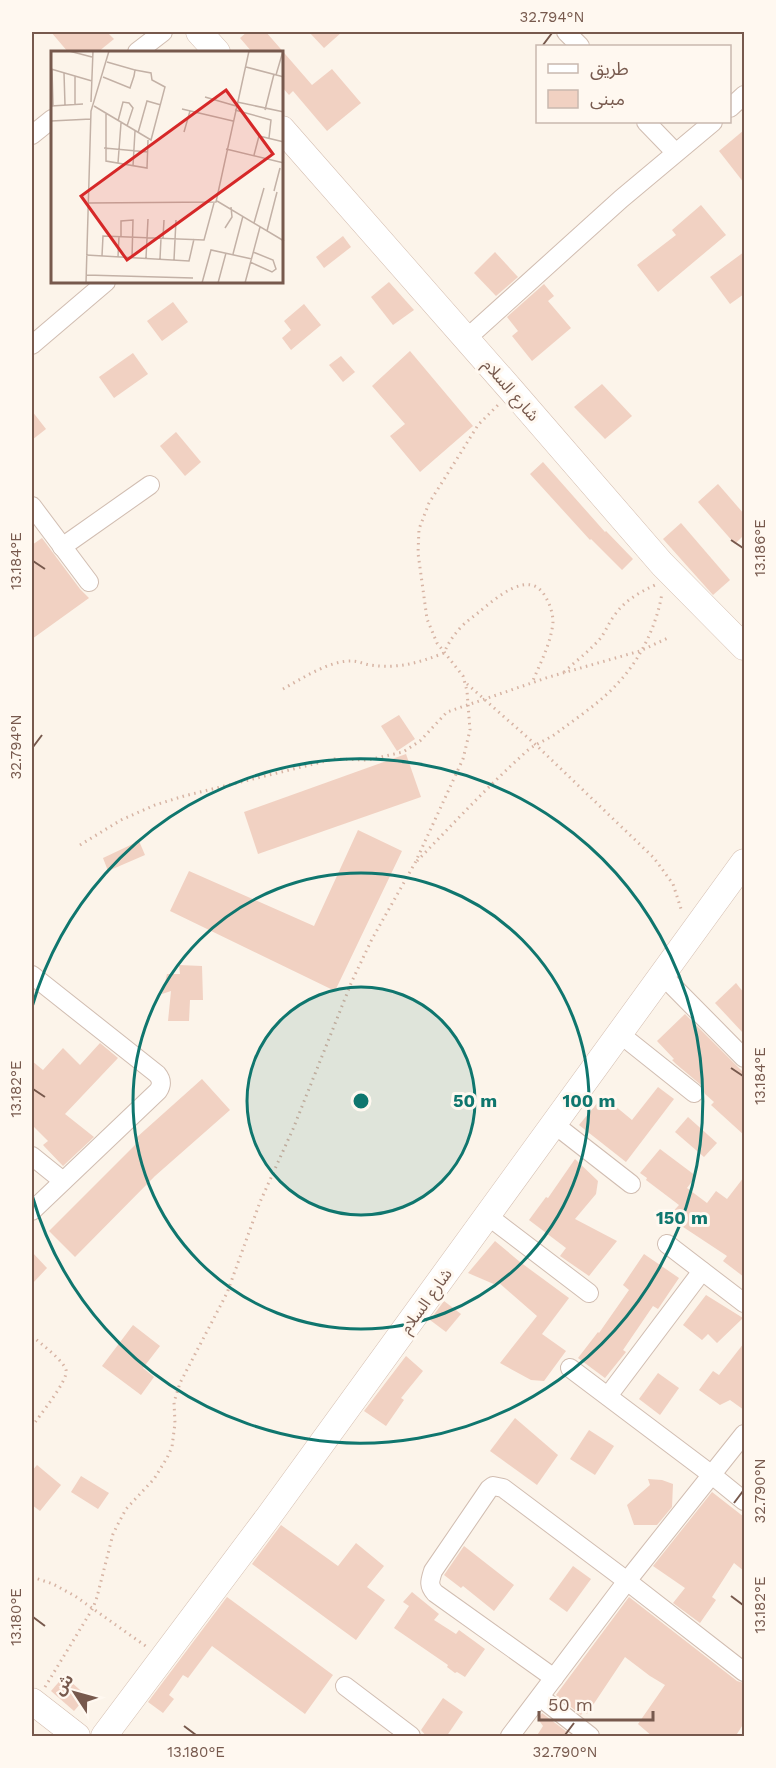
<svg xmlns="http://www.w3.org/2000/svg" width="776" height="1768" font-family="'Work Sans','Noto Sans Arabic',sans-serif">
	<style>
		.building { fill: #f1d1c2 }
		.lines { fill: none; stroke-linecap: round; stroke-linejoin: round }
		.minor-casing { stroke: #d1bdb1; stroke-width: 20 }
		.secondary-casing { stroke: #d4bdaf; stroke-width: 27 }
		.path { stroke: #d7b4a4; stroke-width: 3; stroke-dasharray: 1.5 4.5; stroke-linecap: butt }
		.minor { stroke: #fff; stroke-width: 18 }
		.secondary { stroke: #fff; stroke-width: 26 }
		.ticks { fill: none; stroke: #77594d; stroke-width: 2 }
		.ring { fill: none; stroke: #0f766e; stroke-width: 3 }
		.labels { text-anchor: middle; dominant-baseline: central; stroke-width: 6; stroke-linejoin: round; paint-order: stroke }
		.street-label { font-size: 16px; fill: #77594d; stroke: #fff8f0 }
		.inset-road { fill: none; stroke: #c3b1a6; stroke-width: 1.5 }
		.view { fill: #d62828; fill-opacity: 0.15; stroke: #d62828; stroke-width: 3 }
		.inset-edge { fill: none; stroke: #77594d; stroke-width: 3 }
		.centre { fill: #0f766e; stroke: #fff8f0; stroke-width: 3 }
		.ring-label { font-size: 18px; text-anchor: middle; font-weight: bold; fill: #0f766e; stroke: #fff8f0; stroke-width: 6; stroke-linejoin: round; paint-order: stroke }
		.neatline { fill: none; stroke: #77594d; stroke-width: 2 }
		.ticks-label { font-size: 15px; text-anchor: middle; fill: #77594d }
	</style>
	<rect width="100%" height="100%" fill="#fcf4ea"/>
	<g class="building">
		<path d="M51,32H107L114,39L98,52H68Z"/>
		<path d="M247,32H266L312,85L332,69L361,103L327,131L293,91L289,95L282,87V52H252L240,38Z"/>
		<path d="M309,32H342L324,48Z"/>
		<path d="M744,130V183L719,151Z"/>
		<path d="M701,205L726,235L658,292L637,265L676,235L672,230Z"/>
		<path d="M343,236L351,247L324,268L316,257Z"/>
		<path d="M495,252L518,277L496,296L474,273Z"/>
		<path d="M744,252V294L730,304L710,277Z"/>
		<path d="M389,282L414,310L393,325L371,297Z"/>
		<path d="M544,284L554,296L548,301L571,328L532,361L512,336L518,331L507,317Z"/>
		<path d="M173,302L188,322L162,341L147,321Z"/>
		<path d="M304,304L321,325L291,350L282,338L291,330L284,321Z"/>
		<path d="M410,351L473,426L420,472L390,436L405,424L372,386Z"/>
		<path d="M133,353L148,374L114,398L99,377Z"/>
		<path d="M341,356L355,372L343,382L329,365Z"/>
		<path d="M602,384L632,416L605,439L574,407Z"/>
		<path d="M32,411L46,429L32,440Z"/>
		<path d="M176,432L201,462L185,476L160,446Z"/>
		<path d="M543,462L605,532L606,531L633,559L622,570L591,539L590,540L530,474Z"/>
		<path d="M718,484L744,514V535L735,544L698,502Z"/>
		<path d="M681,523L730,580L713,595L663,539Z"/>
		<path d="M42,538L80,589L89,598L32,639V545Z"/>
		<path d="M399,715L415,739L397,751L381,726Z"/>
		<path d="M406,754L421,797L258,854L244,812Z"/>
		<path d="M358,830L402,851L335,991L170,911L189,871L314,926Z"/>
		<path d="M139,841L145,855L108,871L103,858Z"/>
		<path d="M179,965L202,966L203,1000H190L189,1021H168L171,991L162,994L167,974H180Z"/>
		<path d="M736,983L744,993V1034L715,1003Z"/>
		<path d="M685,1014L744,1073V1135L711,1105L714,1102L705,1094L701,1085L676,1064L672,1060L674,1059L657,1041Z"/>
		<path d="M100,1043L118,1058L65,1114L94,1137L63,1166L43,1145L48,1141L32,1125V1061L43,1070L63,1048L80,1065Z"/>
		<path d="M202,1079L230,1110L155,1176L75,1257L49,1231L139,1141L136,1138Z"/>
		<path d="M658,1087L674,1099L626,1162L579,1125L603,1096L632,1120Z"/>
		<path d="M688,1117L717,1143L704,1157L675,1132Z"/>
		<path d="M660,1149L696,1176L687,1188L707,1203L716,1191L727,1199L744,1177V1277L723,1261L727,1256L668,1217L679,1205L646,1180L647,1178L640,1173Z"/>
		<path d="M575,1159L598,1181L596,1194L575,1219L617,1241L589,1276L560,1256L566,1248L529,1220L546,1197L548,1198Z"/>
		<path d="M495,1241L520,1262L569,1298L542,1334L566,1351L544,1381L531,1380L500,1363L537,1316L498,1282L496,1285L468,1273Z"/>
		<path d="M32,1252L47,1268L32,1284Z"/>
		<path d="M644,1254L679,1278L658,1309L653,1306L623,1350L626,1352L605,1378L578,1358L598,1332L599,1333L629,1290L623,1285Z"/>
		<path d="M706,1295L743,1318L717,1343L708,1334L702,1340L683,1325Z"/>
		<path d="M444,1301L461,1314L446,1332L430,1320Z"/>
		<path d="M133,1325L160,1346L143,1368L154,1377L141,1395L102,1366Z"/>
		<path d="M744,1343V1410L730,1400L720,1405L699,1390L713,1371L719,1375Z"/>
		<path d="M406,1356L423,1371L401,1398L404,1400L386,1426L364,1411Z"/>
		<path d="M658,1373L679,1388L660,1415L639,1399Z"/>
		<path d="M515,1418L558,1455L537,1485L490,1451Z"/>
		<path d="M589,1430L614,1446L595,1475L570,1459Z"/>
		<path d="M37,1465L61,1485L40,1511L32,1505V1471Z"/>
		<path d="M81,1476L109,1493L98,1509L71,1492Z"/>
		<path d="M648,1479L662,1480L673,1484L672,1507L657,1525H634L627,1505L650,1485Z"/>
		<path d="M712,1492L744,1517V1571L734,1563L712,1597L716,1600L700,1623L673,1603L685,1588L653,1566Z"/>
		<path d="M281,1525L338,1566L356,1543L384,1566L367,1587L385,1600L356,1640L252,1564Z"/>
		<path d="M464,1546L514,1585L494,1611L463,1586L461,1588L444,1575Z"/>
		<path d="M573,1566L591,1579L567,1612L549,1599Z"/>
		<path d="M412,1592L439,1614L434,1620L456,1634L459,1630L485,1649L465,1677L457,1672L455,1673L447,1667L448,1665L394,1628L409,1606L403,1602Z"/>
		<path d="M227,1597L333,1675L305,1714L212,1646L188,1678L183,1675L169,1695L174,1699L163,1713L148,1702Z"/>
		<path d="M629,1597L737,1681L744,1683V1723L735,1737H653L638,1724L665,1685L650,1676L625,1657L587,1714L584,1711L581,1715L556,1695Z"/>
		<path d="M64,1676L87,1696L74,1711L51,1691Z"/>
		<path d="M443,1698L463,1712L446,1737H427L421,1730Z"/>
		<path d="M542,1713L567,1732L564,1737H536L543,1726L538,1719Z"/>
	</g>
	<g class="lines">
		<defs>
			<g id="minor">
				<path d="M566,32L580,46"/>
				<path d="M137,52L163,32"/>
				<path d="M730,108L744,95"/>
				<path d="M646,122L675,152"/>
				<path d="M32,135L52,119"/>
				<path d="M466,339L621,199L713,122"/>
				<path d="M32,345L106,282"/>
				<path d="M32,506L89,582"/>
				<path d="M62,547L150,485"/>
				<path d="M32,975L157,1074C162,1080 162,1085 158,1091L32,1211"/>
				<path d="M662,975L744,1058"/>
				<path d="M620,1034L694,1093"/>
				<path d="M554,1124L631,1184"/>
				<path d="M32,1156L63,1181"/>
				<path d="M488,1216L589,1293"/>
				<path d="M667,1244L744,1303"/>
				<path d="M570,1368L712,1475L744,1501"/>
				<path d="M608,1396L702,1271"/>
				<path d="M554,1678L435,1593C428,1585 430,1581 433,1571L489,1489L493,1486L503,1488L627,1581L744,1672"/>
				<path d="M345,1686L411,1736"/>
				<path d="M540,1697L590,1736"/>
				<path d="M510,1736L627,1581L744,1434"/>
			</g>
			<g id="secondary">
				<path d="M199,32L217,52"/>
				<path d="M282,129L513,392L662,564L744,647"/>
				<path d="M32,1701L77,1736"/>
				<path d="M104,1736L269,1516L744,862"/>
			</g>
		</defs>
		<use href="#minor" class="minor-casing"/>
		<use href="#secondary" class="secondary-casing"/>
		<g class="path">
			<path d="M564,672C575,662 588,652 599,640C605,633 608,624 614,616C624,601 638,593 655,585"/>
			<path d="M467,684L536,745L654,858L673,884L682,912"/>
			<path d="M283,689C301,679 330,660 352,661C358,661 364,664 370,665C398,669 418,663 444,653C448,643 454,635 461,627C467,621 473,617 479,612C495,599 529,568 545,596C550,604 553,614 553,622C551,644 540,663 532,683"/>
			<path d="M80,845L121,820L155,805L184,796L334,759L368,760L403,752L420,741L447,712L549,677L640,651L670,637"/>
			<path d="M417,861C453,824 488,786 527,751C536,743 548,740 558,732C578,717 601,702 618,683C640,660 657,625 662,593"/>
			<path d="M32,1336C40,1343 63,1360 66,1370C69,1380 38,1417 32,1427"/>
			<path d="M32,1577L53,1584L75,1596L147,1647"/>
			<path d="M45,1687L93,1608L97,1597L113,1534L119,1522L126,1509L154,1479L167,1458L172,1447L175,1423L174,1402L180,1383L227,1293L260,1202L293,1129L352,981L372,939L415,863L463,759L470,730L467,691L463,676L437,643L427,619L418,553L419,529L429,503L460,454L478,425L498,405"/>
		</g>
		<use href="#minor" class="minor"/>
		<use href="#secondary" class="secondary"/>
	</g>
	<path class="ticks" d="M543,45L552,33M731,540L743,548M33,561L45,569M33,747L42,735M731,1068L743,1076M33,1089L45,1097M734,1503L743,1491M731,1596L743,1605M33,1617L45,1626M184,1726L196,1735M565,1735L574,1723"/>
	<circle cx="361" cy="1101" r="114" fill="#0f766e" fill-opacity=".12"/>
	<g class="ring">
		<circle cx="361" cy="1101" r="114"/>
		<circle cx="361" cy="1101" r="228"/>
		<path d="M32 1007A342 342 0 1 1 32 1195"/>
	</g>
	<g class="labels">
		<g class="street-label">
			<text transform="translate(511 390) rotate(49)">شارع السلام</text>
			<text transform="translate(426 1301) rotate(-54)">شارع السلام</text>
		</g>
	</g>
	<g transform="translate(51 51)">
		<rect width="232" height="232" fill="#fcf4ea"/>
		<path class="inset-road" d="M18,0L41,6M195,16L233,26M0,18L41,30M1,19L2,54M13,22L14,54M225,24L232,0M24,25V54M52,26L79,37L83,25L84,19L56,11M154,46L185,55M40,51L42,0M186,51L233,61M0,55L32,53M43,55L100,89L114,36L101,29L100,22L84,19M131,58L182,70M184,59L220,69L218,87M214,59L223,23M55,63V110L96,117L97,89M0,70L40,68M67,70L72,51L78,52L82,57L76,75M133,81L139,60M87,82L96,50L110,54M53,97L97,101M175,98L233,112M203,104L208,85L233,91M67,112L70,72M82,115L84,80M223,140L229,117M166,150L233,190M37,152L165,151L198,0M203,172L213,137M174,177L181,166L180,156M216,180L226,141M70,185V170L82,169L81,207M112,187L113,169M182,203L192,165M35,204L138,210L143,188M51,205L52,185L153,189L163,152M67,206L68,185M95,207L97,168M109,208L110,187M123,209L125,169M199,211L221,221L225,218L222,209L202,201M35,224L142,227M35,232L40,60L58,0M151,232L160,199L201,208M167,232L175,202M194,232L209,176"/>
		<path class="view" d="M175,39L222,103L76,209L30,145Z"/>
		<rect width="232" height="232" class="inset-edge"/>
	</g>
	<circle cx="361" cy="1101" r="9" class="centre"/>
	<g class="ring-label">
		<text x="475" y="1107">50 m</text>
		<text x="589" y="1107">100 m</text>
		<text x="682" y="1224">150 m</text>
	</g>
	<rect width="776" height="1768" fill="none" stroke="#fff8f0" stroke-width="66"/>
	<rect x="536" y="45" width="195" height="78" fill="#fff8f0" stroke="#c9b8af" stroke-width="1.5"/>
	<rect x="548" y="64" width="30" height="9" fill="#ffffff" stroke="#c9b8af" stroke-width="1.5"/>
	<text x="590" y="75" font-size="18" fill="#77594d">طريق</text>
	<rect x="548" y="90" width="30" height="18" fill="#f1d1c2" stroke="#c9b8af" stroke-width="1.5"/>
	<text x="590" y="105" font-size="18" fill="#77594d">مبنى</text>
	<g transform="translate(75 1693) rotate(306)" stroke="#fff8f0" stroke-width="4.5" paint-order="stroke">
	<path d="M0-4.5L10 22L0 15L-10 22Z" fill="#77594d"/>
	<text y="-9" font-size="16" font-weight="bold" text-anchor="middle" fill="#77594d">ش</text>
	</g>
	<path d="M539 1711v9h114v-9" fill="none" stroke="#77594d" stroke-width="3"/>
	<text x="548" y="1711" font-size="18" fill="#77594d" stroke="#fff8f0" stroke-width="4.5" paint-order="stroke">50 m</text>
	<rect x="33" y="33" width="710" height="1702" class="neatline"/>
	<g class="ticks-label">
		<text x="552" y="22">32.794°N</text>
		<text transform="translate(760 548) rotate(-90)" y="5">13.186°E</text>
		<text transform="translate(16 561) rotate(-90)" y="5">13.184°E</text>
		<text transform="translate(16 747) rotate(-90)" y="5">32.794°N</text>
		<text transform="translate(760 1076) rotate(-90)" y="5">13.184°E</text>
		<text transform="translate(16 1089) rotate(-90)" y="5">13.182°E</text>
		<text transform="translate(760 1491) rotate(-90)" y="5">32.790°N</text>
		<text transform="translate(760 1605) rotate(-90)" y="5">13.182°E</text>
		<text transform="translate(16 1617) rotate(-90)" y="5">13.180°E</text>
		<text x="196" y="1757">13.180°E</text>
		<text x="565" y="1757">32.790°N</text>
	</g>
</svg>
